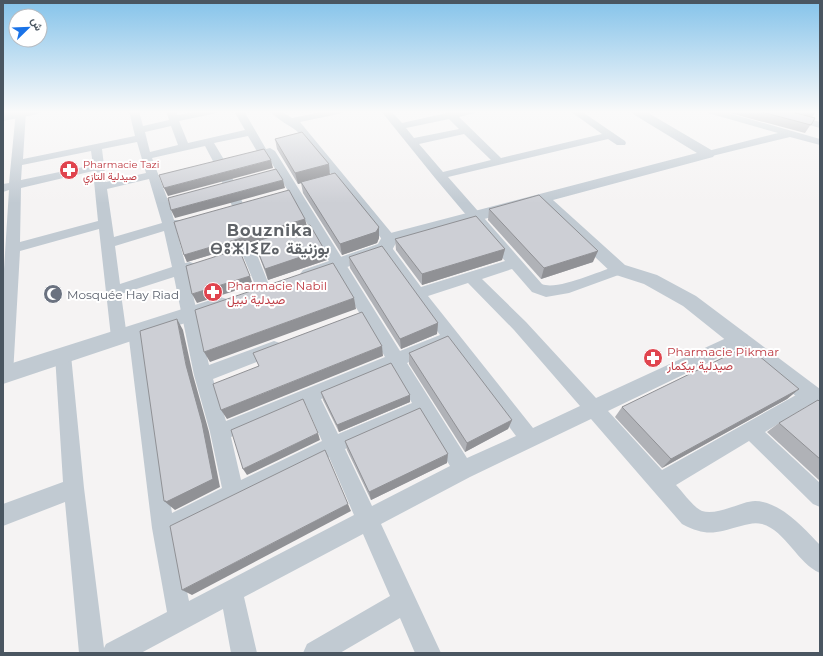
<svg xmlns="http://www.w3.org/2000/svg" width="823" height="656" font-family="Montserrat,Vazirmatn,'Noto Sans Tifinagh',sans-serif">
	<style>
		.lines { fill: none; stroke-linecap: round; stroke-linejoin: round }
		.minor { fill: #c1cad2; fill-rule: evenodd }
		.tertiary { fill: #c1cad2; fill-rule: evenodd }
		.wall { fill: #b0b2b7 }
		.shaded-wall { fill: #909195 }
		.building { fill: #cdcfd5; stroke: #909195 }
		.labels { text-anchor: middle; dominant-baseline: central; stroke-width: 4; stroke-linejoin: round; paint-order: stroke }
		.far-health-label { font-size: 10px; fill: #be3a42; stroke: #fff; text-anchor: start }
		.health-label { font-size: 12px; fill: #be3a42; stroke: #fff; text-anchor: start }
		.worship-label { font-size: 12px; fill: #5b616d; stroke: #fff; text-anchor: start }
		.district-label { font-size: 16px; font-weight: bold; letter-spacing: 1px; fill: #5f6368; stroke: #fff }
	</style>
	<rect width="100%" height="100%" fill="#f5f3f3"/>
	<g class="lines">
		<g class="minor">
			<path d="M16,111H26L23,159L135,136L129,111H139L143,126L169,120L166,111H176L177,115L200,111H219L217,113L179,121L188,143L245,130L234,111H244L266,149L270,148L275,151L400,351L440,335L380,251L378,248L380,245L385,244L390,245L421,287L505,261L435,178L381,111H391L402,123L451,112L477,111L475,113L459,117L501,158L602,134L570,111H581L625,141L626,143L625,145H617L608,139L448,177L542,284C557,291 602,270 619,265L624,267L626,270L624,273L569,293L546,297L532,292L512,269L482,279L526,322L596,398L735,334L741,333L747,334L749,339L747,344L608,411L662,470L805,390L811,387L817,390L820,395L817,400L765,432L820,483V507L813,504L749,441L676,485C682,491 693,507 702,511C711,514 723,510 732,507C739,505 748,501 755,501C780,501 805,529 820,545V573C798,564 786,531 762,524C755,522 748,524 741,526C715,533 707,537 682,524L591,419L470,477L381,524L441,653H415L400,618L340,653H303L307,644L390,596L363,534L244,597L257,653H231L223,609L141,653H79L65,502L3,526V504L63,482L55,355L57,350L63,348L69,350L71,355L84,488L104,648L106,644L167,612L152,528L128,331L130,327L136,325L142,327L144,331L172,513L222,488L210,432L194,375L174,277L121,294L127,337L125,341L119,343L113,341L111,337L99,229L20,251L13,375L10,380L3,382V285L9,190L3,192V184L9,183ZM449,119L459,129L414,138L406,128ZM171,126L178,145L150,152L145,132ZM464,134L491,160L443,172L419,144ZM248,136L259,155H267L385,357L226,421L213,379L280,353L282,348L280,343L274,341L209,365L188,273L195,270L197,267L195,264L190,262L185,263L176,228L183,226L184,223L183,220H174L169,203L152,158L205,146L214,163L232,206L234,209H242L244,206L226,163L214,143ZM137,142L146,173L106,182L102,149ZM91,151L93,165L21,180L22,165ZM93,171L98,221L20,242L21,188ZM149,179L162,223L114,237L107,189ZM164,231L172,267L120,284L115,246ZM468,283L514,330L580,406L533,428L428,296ZM448,345L516,436L467,458L407,363ZM392,369L412,403L338,434L321,399ZM306,405L322,441L241,480L231,437ZM420,416L450,466L372,506L345,449ZM329,457L354,515L189,601L175,534Z"/>
			<path d="M270,111H281L292,118L326,111H345L343,113L300,122L394,236L396,239L394,242L389,243L384,242L300,134C291,125 278,121 270,111Z"/>
			<path d="M706,111H721L820,139V145L790,137L708,157L704,156L703,154L704,152L778,133L708,113Z"/>
			<path d="M765,111H780L820,122V128L767,113Z"/>
			<path d="M276,237L281,238L283,241L281,244L256,252L271,290L269,294L264,295L259,294L243,256L220,263L215,261L213,258L215,255Z"/>
		</g>
		<g class="tertiary">
			<path d="M16,111H40L38,114L3,121V113Z"/>
			<path d="M631,111H645L713,151L715,154L713,157L553,200L625,265L657,275L696,296L820,389V412L812,409L683,306L644,284L613,274L539,204L396,243L391,252L315,278L309,280L303,278L300,274L303,270L378,244L383,235L697,153L633,114Z"/>
			<path d="M220,297L227,299L230,304L227,309L3,384V366Z"/>
		</g>
	</g>
	<g class="wall">
		<path d="M722,111H817L812,117L815,118L805,133Z"/>
		<path d="M275,139L330,174L379,238L377,243L342,255L303,193L301,183L298,184L277,149Z"/>
		<path d="M489,209L593,262L541,279L488,220Z"/>
		<path d="M307,226L327,260L268,280L254,242L256,241L187,262L184,255Z"/>
		<path d="M395,239L505,249L502,260L422,285L396,250Z"/>
		<path d="M349,257L438,323L437,334L401,349L350,268Z"/>
		<path d="M409,353L512,420L508,429L465,452L409,364Z"/>
		<path d="M799,389L787,399L662,468L615,417L622,407Z"/>
		<path d="M321,392L410,402L339,432L323,400Z"/>
		<path d="M820,402V481L767,432L779,423Z"/>
		<path d="M345,441L447,463L371,500L347,450Z"/>
	</g>
	<g class="shaded-wall">
		<path d="M271,160L273,168L168,196L164,188Z"/>
		<path d="M329,164L330,175L298,184L295,173Z"/>
		<path d="M283,180L285,188L175,218L171,210Z"/>
		<path d="M305,219L307,226L187,262L184,255Z"/>
		<path d="M379,227V238L377,243L342,255L340,244Z"/>
		<path d="M324,249L327,260L268,280L265,269Z"/>
		<path d="M505,249L502,260L422,285V274Z"/>
		<path d="M598,251L593,262L541,279L544,268Z"/>
		<path d="M250,276L253,285L197,303L192,294Z"/>
		<path d="M354,298L356,309L210,362L204,352Z"/>
		<path d="M177,319L183,330L193,375L209,432L220,487L175,510L164,501H166L186,365Z"/>
		<path d="M438,323L437,334L401,349L400,339Z"/>
		<path d="M382,346L383,356L227,419L221,410Z"/>
		<path d="M799,389L787,399L662,468L671,459Z"/>
		<path d="M410,395V402L339,432L337,425Z"/>
		<path d="M512,420L508,429L465,452L467,443Z"/>
		<path d="M318,433L320,440L247,475L243,469Z"/>
		<path d="M448,454L447,463L371,500L369,492Z"/>
		<path d="M348,504L351,511L192,595L182,590Z"/>
	</g>
	<g class="building">
		<path d="M758,111H788L815,118L811,125Z"/>
		<path d="M302,132L329,164L295,173L275,139Z"/>
		<path d="M264,149L271,160L164,188L159,175Z"/>
		<path d="M276,169L283,180L171,210L168,198Z"/>
		<path d="M335,173L379,227L376,232L340,244L301,182Z"/>
		<path d="M289,190L305,219L184,255L174,222Z"/>
		<path d="M539,195L598,251L544,268L489,209Z"/>
		<path d="M476,216L505,249L422,274L395,239Z"/>
		<path d="M310,225L324,249L265,269L254,242Z"/>
		<path d="M382,246L438,323L400,339L349,257Z"/>
		<path d="M239,249L250,276L192,294L186,266Z"/>
		<path d="M333,263L354,298L204,352L195,310Z"/>
		<path d="M362,312L382,346L221,410L213,384L259,366L253,353Z"/>
		<path d="M177,319L186,365L202,423L213,479L166,502V501H164L140,331Z"/>
		<path d="M448,336L512,420L467,443L409,353Z"/>
		<path d="M747,346L799,389L671,459L622,407Z"/>
		<path d="M391,363L410,395L337,425L321,392Z"/>
		<path d="M303,399L318,433L243,469L231,430Z"/>
		<path d="M818,400L820,402V459L779,423Z"/>
		<path d="M420,408L448,454L369,492L345,441Z"/>
		<path d="M325,450L348,504L182,590L170,526Z"/>
	</g>
	<linearGradient id="sky" x2="0" y2="1"><stop stop-color="#85c3ea"/><stop offset="0.55" stop-color="#fafafa"/><stop offset="1" stop-color="#fafafa" stop-opacity="0"/></linearGradient>
	<rect width="823" height="203" fill="url(#sky)"/>
	<defs>
		<symbol id="pharmacy-disc" viewBox="-11 -11 22 22"><circle r="9.5" fill="#e0444e" stroke="#fff"/><path d="M-2-6h4v4h4v4h-4v4h-4v-4h-4v-4h4Z" fill="#fff"/></symbol>
		<symbol id="mosque-disc" viewBox="-11 -11 22 22"><circle r="9.5" fill="#6b7280" stroke="#fff"/><path d="M3.5-4.9A6 6 0 1 0 3.5 4.9A5 5 0 1 1 3.5-4.9Z" fill="#fff"/></symbol>
	</defs>
	<g fill-rule="evenodd">
		<use href="#pharmacy-disc" x="58" y="159" width="22" height="22"/>
		<use href="#pharmacy-disc" x="202" y="281" width="22" height="22"/>
		<use href="#mosque-disc" x="42" y="283" width="22" height="22"/>
		<use href="#pharmacy-disc" x="642" y="347" width="22" height="22"/>
	</g>
	<g class="labels">
		<g class="far-health-label">
			<text x="83" y="164">Pharmacie Tazi<tspan x="83" dy="12">صيدلية التازي</tspan></text>
		</g>
		<g class="health-label">
			<text x="227" y="285">Pharmacie Nabil<tspan x="227" dy="14">صيدلية نبيل</tspan></text>
			<text x="667" y="351">Pharmacie Pikmar<tspan x="667" dy="14">صيدلية بيكمار</tspan></text>
		</g>
		<g class="worship-label">
			<text x="67" y="294">Mosquée Hay Riad</text>
		</g>
		<g class="district-label">
			<text x="270" y="230">Bouznika<tspan x="270" dy="18">ⴱⵓⵣⵏⵉⵇⴰ بوزنيقة</tspan></text>
		</g>
	</g>
	<rect width="823" height="656" fill="none" stroke="#4a5661" stroke-width="8"/>
	<g transform="translate(28 28) rotate(67)"><circle r="19" fill="#ffffff" stroke="#b7bbc0"/>
	<path d="M0-3L7 15L0 10L-7 15Z" fill="#1a73e8"/>
	<text y="-6" font-size="11" font-weight="bold" text-anchor="middle" fill="#4a5661">ش</text>
	</g>
</svg>
